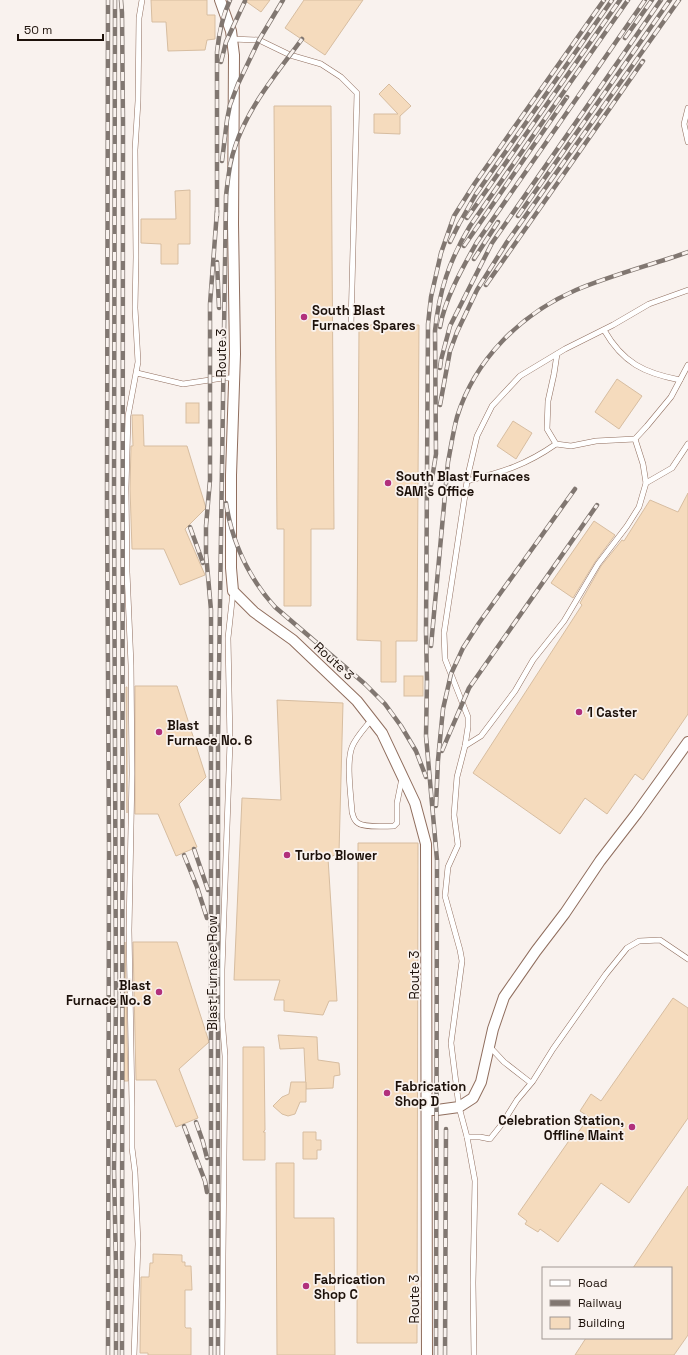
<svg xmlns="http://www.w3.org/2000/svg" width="688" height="1355" font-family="'Space Grotesk',sans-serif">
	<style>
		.building { fill: #f5dbbd; stroke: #d7bda0 }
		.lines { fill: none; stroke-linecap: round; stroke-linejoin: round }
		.lane-casing { stroke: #906e5e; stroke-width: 6 }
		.street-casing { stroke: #906e5e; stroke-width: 12 }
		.lane { stroke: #fff; stroke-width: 5 }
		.street { stroke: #fff; stroke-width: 10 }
		.rail-casing { stroke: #817771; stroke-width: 4.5 }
		.rail { stroke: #f9f2ee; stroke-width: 3; stroke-dasharray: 9; stroke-linecap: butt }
		.poi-dot { fill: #b1307c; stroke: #f9f2ee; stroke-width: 1.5 }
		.labels { text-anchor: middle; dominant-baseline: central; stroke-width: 3.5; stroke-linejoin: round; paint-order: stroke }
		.poi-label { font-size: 13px; font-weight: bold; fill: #1d110a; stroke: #f9f2ee; text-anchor: start }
		.street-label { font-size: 13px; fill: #1d110a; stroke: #f9f2ee }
	</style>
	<rect width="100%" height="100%" fill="#f9f2ee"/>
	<g class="building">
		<path d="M151,0H207V15H215V39L207,40L205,50L168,51L166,22H152Z"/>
		<path d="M244,0H270L261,12Z"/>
		<path d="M304,0H363L325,55L285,28Z"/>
		<path d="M389,84L411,106L400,116V134L374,133V114H398L379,94Z"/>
		<path d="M274,106H331L334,529H311V606H284V529H277Z"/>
		<path d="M190,190V244H178V264H161V244L141,243V219H176L175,191Z"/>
		<path d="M359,325H419L417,641H396V682H381V641L357,640Z"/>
		<path d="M617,379L642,396L619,429L595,412Z"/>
		<rect x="186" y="403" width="13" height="20"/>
		<path d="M132,415H143L144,446H187L206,508L185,529L205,575L180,585L164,549H132L130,488L131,446H133Z"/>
		<path d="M513,421L532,433L516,459L497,446Z"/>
		<path d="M688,493V714L643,780L635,774L607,814L585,798L560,834L473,773L582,605L580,603L601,566L622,540L624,541L650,500L678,512Z"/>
		<path d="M594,521L615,535L595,562L573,598L551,583Z"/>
		<rect x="404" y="676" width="19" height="20"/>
		<path d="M135,686H177L206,777L179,804L197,847L176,856L158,814H135Z"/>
		<path d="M126,687H127V813Z"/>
		<path d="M277,700L343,703L339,853L328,858L337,1001H329L323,1015L284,1011V1000H274L280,980H234L242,798L281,800Z"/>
		<path d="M358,843H418L417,1343H357Z"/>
		<path d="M125,942L128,1081H124Z"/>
		<path d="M133,942H177L209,1042L179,1069L198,1118L176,1127L156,1080H136Z"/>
		<path d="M673,998L688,1008V1118L629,1203L601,1183L558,1242L540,1229L538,1232L525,1224L527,1221L518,1214L573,1135L575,1137L589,1117L580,1111L591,1094L601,1101Z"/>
		<path d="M278,1035L317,1037L318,1060L339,1063L340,1075L334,1076L333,1088L306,1089L304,1048L280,1049Z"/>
		<path d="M243,1047H264L265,1130L263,1132H265V1160H243Z"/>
		<path d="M291,1082H306V1102H300L295,1114L288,1116L282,1114L273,1106L282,1097L289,1094Z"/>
		<path d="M303,1132H316V1140H321V1150H317V1159H303Z"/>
		<path d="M276,1163H294V1218H334L335,1355H277Z"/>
		<path d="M688,1186V1335L674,1355H575L586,1338H671V1268H633Z"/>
		<path d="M153,1254L182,1255V1262H185V1266H191L192,1290H185V1327L186,1328H191V1355H148V1353H140L141,1277H149L150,1263H153Z"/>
	</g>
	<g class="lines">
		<defs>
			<g id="lane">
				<path d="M232,39L259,40L290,55L321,64L341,77L357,93L351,325"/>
				<path d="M688,108L684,124L688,142"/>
				<path d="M604,330C623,363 644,373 680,380"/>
				<path d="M557,354L554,374L548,401L547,429L556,444L571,446L596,441L635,439"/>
				<path d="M688,365L671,397L647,426L635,439L643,464L646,483L639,507L627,526L598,564L564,621L533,660L515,691L481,736L465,746L457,777L454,815L458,845L448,867L445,896L460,950L462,961L451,1043L459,1107L467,1137H480L490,1139L502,1124L517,1100L533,1081L553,1049L606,974L627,948L639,941L660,940L688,959"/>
				<path d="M137,373L183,384L223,378H234"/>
				<path d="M467,481C503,472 526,465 556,444"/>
				<path d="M646,483L672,468L688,444"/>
				<path d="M372,719C365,728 356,737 352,747C346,763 351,795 352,812C353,816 354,821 358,823C365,828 385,826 394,826L397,823V803L402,778"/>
				<path d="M465,746L468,727V717L445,659L444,633L468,475L477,436L492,406L520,376L565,349L613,325L649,304L688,290"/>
				<path d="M490,1047L504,1062L531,1083"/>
				<path d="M467,1137L475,1181L473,1283L474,1355"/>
				<path d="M134,1355L138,1244L135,1172L132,1148V1106L129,930L132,774L131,665L127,572L126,488L128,416L138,362L135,308L136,257L135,150L138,101L139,18L142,0"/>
				<path d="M222,1355L225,1056L222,1018V970L230,742L228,638L233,592"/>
			</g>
			<g id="street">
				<path d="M220,0L231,31L234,55L233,224L235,354L231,475V568L233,591L254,612L293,640L357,701L382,733L415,803L426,844L427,1355"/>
				<path d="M427,1110H437L459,1107L473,1098L481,1082L493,1029L504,997L536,951L565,913L600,861L637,813L688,742"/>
			</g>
		</defs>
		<use href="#lane" class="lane-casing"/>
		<use href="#street" class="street-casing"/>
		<use href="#lane" class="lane"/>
		<use href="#street" class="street"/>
		<defs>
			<g id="rail">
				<path d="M115,0L114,497L116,999L114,1169L116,1267V1355"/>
				<path d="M121,0L122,13L123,123L122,1355"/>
				<path d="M625,38L652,0"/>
				<path d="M221,62L226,42L245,1"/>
				<path d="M222,161L227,120L230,105L238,84L259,40L283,0"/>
				<path d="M217,216V52C219,33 222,17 230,0"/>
				<path d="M518,216L670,0"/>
				<path d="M467,218L620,0"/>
				<path d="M450,242L459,224L476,194L612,0"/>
				<path d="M464,246L567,97"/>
				<path d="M474,259L498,222"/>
				<path d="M217,262L219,308"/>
				<path d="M486,285L643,61"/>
				<path d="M440,327C445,298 463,267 477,242L645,0"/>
				<path d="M440,368L441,360L450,326L492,243L661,0"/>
				<path d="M440,405L450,351L457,332L477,290L507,242L679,0"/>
				<path d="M431,485L436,454L435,331C439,291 449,261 470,226L628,0"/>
				<path d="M226,503C232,542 249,578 275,607L365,684L385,704L401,726L416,751L426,777"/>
				<path d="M190,527L203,563"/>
				<path d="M431,646L448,462C451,447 453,432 457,417C475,359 521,314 576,290C612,275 651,265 688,252"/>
				<path d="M442,751L447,739L469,688L597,505"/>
				<path d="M436,806L438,760L443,709L451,674L463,648L479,623L575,489"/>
				<path d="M194,849L208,890"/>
				<path d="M184,855L197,887L207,918"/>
				<path d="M196,1122L203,1142L207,1158"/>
				<path d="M184,1126L205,1181L207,1192"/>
				<path d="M108,1355L109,850L107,497L108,0"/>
				<path d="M211,1355V610L206,554V526L210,480V304L217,211"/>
				<path d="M218,1355V741L226,196C228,179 229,163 235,147C248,107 277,73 302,39"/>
				<path d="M436,1355L437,860L426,736L427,680L426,632L428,324L431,297L441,253L454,216L475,183L604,0"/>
				<path d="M445,1355L446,1129"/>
			</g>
		</defs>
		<use href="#rail" class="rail-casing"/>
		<use href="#rail" class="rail"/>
	</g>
	<g class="poi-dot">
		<circle cx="304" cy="317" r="4"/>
		<circle cx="388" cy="483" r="4"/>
		<circle cx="579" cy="712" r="4"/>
		<circle cx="159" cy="732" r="4"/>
		<circle cx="287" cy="855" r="4"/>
		<circle cx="159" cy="992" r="4"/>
		<circle cx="387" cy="1093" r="4"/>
		<circle cx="632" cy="1127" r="4"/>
		<circle cx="306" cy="1286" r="4"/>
	</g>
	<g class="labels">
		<g class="poi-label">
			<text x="312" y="310">South Blast<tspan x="312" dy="15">Furnaces Spares</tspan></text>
			<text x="396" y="476">South Blast Furnaces<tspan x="396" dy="15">SAM's Office</tspan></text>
			<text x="587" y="712">1 Caster</text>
			<text x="167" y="725">Blast<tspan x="167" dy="15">Furnace No. 6</tspan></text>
			<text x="295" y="855">Turbo Blower</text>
			<text x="151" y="985" text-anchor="end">Blast<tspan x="151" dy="15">Furnace No. 8</tspan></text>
			<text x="395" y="1086">Fabrication<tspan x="395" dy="15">Shop D</tspan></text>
			<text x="624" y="1120" text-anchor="end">Celebration Station,<tspan x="624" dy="15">Offline Maint</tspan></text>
			<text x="314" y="1279">Fabrication<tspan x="314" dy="15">Shop C</tspan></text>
		</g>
		<g class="street-label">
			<text transform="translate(221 353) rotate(-90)">Route 3</text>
			<text transform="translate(334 661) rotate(43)">Route 3</text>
			<text transform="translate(212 973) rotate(-90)">Blast Furnace Row</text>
			<text transform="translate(414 975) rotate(-90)">Route 3</text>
			<text transform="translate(414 1299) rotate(-90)">Route 3</text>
		</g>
	</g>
	<rect x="542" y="1267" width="130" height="72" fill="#f9f2ee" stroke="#a19893"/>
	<rect x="550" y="1280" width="20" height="6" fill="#ffffff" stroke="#a19893"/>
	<text x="578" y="1287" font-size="12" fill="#1d110a">Road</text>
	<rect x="550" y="1300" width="20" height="6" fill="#817771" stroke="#a19893"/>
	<text x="578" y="1307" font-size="12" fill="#1d110a">Railway</text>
	<rect x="550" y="1317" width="20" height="12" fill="#f5dbbd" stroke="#a19893"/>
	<text x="578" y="1327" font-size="12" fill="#1d110a">Building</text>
	<path d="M18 34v6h85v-6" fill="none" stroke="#1d110a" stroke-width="2"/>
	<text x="24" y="34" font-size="12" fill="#1d110a" stroke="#f9f2ee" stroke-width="3" paint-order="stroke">50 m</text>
</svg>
